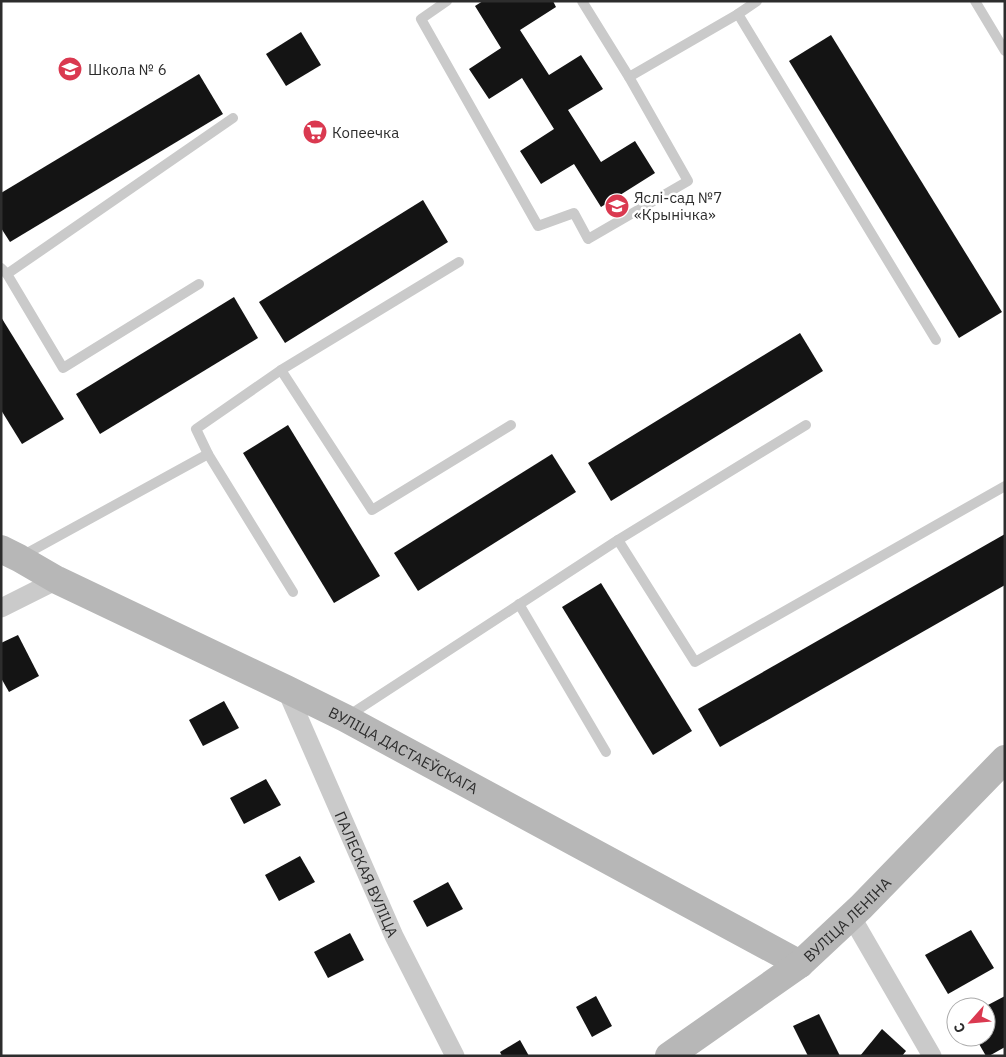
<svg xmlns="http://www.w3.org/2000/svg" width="1006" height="1057" font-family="'IBM Plex Sans',sans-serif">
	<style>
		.building { fill: #141414 }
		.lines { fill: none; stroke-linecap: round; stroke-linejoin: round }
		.lane { stroke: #cacaca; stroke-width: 10 }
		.street { stroke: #cacaca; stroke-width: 19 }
		.secondary { stroke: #b7b7b7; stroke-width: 28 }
		.labels { text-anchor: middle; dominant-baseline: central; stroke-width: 5; stroke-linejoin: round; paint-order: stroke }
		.poi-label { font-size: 15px; fill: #2d2d2d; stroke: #fff; text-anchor: start }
		.street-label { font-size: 15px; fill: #2d2d2d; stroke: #fff }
	</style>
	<rect width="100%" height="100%" fill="#fff"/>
	<g class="building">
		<path d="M483,1H553L556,7L520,30L549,75L581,55L603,89L568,110L601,162L635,141L655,173L601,207L574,164L541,184L520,151L554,129L522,78L489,99L469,69L501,48L475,6Z"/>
		<path d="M301,32L321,65L286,86L266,54Z"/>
		<path d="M831,35L1002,312L959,338L789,61Z"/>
		<path d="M199,74L223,114L10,242L1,228V193Z"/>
		<path d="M423,200L448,242L285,343L259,302Z"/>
		<path d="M234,297L258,338L100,434L76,394Z"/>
		<path d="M1,317L64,419L22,444L1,410Z"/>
		<path d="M800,333L823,371L611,501L588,463Z"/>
		<path d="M288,425L380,576L334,603L243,453Z"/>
		<path d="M552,454L576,492L418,591L394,553Z"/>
		<path d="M1005,534V585L720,747L698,709Z"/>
		<path d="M601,583L692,731L653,755L562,607Z"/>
		<path d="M18,635L39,676L9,692L1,678V643Z"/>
		<path d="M224,701L239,728L203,746L189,720Z"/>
		<path d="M266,779L281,805L244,824L230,798Z"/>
		<path d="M300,856L315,882L279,901L265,875Z"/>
		<path d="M448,882L463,909L427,927L413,901Z"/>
		<path d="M971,930L994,968L948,994L925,955Z"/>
		<path d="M350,933L364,960L328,978L314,952Z"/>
		<path d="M596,996L612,1026L592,1037L576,1007Z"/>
		<path d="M1005,996V1047L989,1056H986L975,1037H986V1006Z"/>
		<path d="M819,1014L840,1056H808L793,1026Z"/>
		<path d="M882,1029L906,1051L902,1056H860Z"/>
		<path d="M520,1040L529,1056H502L500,1052Z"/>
	</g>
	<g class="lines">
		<g class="lane">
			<path d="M447,1L421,19L538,226L574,213L588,239L688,181L629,77L582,1"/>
			<path d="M757,1L738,14L936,340"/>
			<path d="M975,1L1005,51"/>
			<path d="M629,77L738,14"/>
			<path d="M1,268L7,274L63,368L199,284"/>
			<path d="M7,274L233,118"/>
			<path d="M281,370L459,262"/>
			<path d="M208,454L196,429L281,370L372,510L511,425"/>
			<path d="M618,540L806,425"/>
			<path d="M22,556L208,454L293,592"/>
			<path d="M519,604L606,752"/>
			<path d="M348,716L618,540L695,662L1005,486"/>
		</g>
		<g class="street">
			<path d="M1,608L57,580"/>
			<path id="s1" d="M286,689L394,936L455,1056"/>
			<path d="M851,916L932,1056"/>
		</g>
		<g class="secondary">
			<path id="s2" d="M1,549L19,558L57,580L286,689L345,718L800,964"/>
			<path id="s3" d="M669,1056L800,964L861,907L1005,759"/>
		</g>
	</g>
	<defs>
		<symbol id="school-disc" viewBox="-11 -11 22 22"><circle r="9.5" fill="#da3950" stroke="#fff"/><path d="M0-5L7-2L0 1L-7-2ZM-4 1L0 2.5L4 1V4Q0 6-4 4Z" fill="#fff"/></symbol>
		<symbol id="supermarket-disc" viewBox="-11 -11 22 22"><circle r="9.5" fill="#da3950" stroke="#fff"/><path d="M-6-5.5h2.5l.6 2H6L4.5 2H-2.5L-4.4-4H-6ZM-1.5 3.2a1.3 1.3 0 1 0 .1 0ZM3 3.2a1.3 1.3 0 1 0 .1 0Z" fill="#fff"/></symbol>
	</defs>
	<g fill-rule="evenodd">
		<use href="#school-disc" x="56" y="55" width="28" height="28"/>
		<use href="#supermarket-disc" x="301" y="118" width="28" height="28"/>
		<use href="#school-disc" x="603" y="192" width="28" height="28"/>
	</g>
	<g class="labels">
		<g class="poi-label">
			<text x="88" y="69">Школа № 6</text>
			<text x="332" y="132">Копеечка</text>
			<text x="634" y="197">Яслі-сад №7<tspan x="634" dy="17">«Крынічка»</tspan></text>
		</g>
		<g class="street-label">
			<text stroke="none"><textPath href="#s2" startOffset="450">ВУЛІЦА ДАСТАЕЎСКАГА</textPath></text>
			<text stroke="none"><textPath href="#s1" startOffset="202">ПАЛЕСКАЯ ВУЛІЦА</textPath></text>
			<text stroke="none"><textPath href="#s3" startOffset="225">ВУЛІЦА ЛЕНІНА</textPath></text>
		</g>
	</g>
	<rect width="1006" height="1057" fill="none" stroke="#2d2d2d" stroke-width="5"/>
	<g transform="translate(971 1022) rotate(243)"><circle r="24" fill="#ffffff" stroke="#ababab"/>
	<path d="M0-4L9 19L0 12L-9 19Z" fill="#da3950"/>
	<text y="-8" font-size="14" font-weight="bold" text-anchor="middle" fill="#2d2d2d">С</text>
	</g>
</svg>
